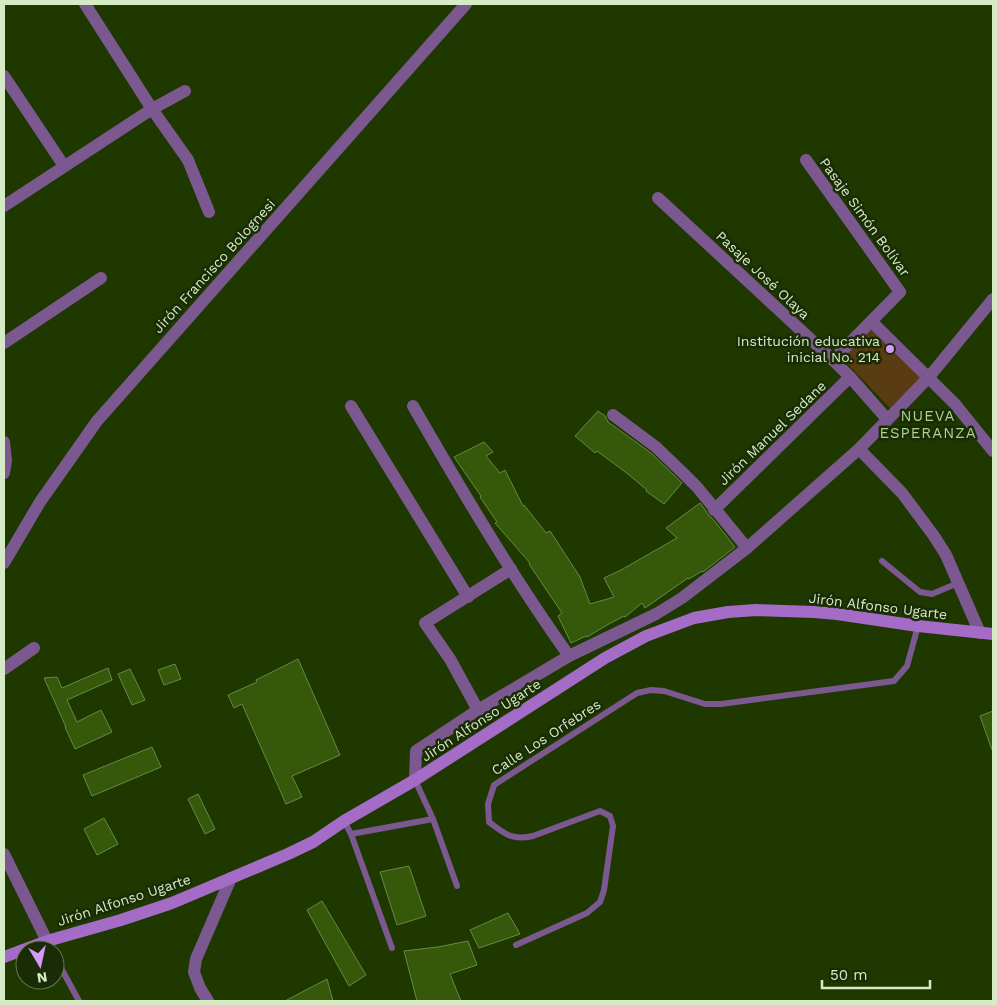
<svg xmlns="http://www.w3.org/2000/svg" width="997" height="1005" font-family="'Work Sans',sans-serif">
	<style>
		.green { fill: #5a3c12 }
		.building { fill: #35580b; stroke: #658b43 }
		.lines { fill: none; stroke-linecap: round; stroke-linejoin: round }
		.service { stroke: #7b5890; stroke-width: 6 }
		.minor { stroke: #7b5890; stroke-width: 12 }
		.tertiary { stroke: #7b5890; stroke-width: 12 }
		.secondary { stroke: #a56cc7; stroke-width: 12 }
		.poi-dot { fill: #d69bfa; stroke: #1a2c06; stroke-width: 2 }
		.labels { text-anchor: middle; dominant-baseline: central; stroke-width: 5; stroke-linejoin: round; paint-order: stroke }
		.street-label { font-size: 14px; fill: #d5ebc5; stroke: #1a2c06 }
		.poi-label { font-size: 14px; fill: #d5ebc5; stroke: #1a2c06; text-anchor: end }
		.neighbourhood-label { font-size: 15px; letter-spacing: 1px; fill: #abd48a; stroke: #1a2c06 }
	</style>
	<rect width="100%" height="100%" fill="#1f3800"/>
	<path class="green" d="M874,328L921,378L890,408L842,358Z"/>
	<g class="building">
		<path d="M598,411L605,416L608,422L651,453L682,483L664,504L646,491L647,490L628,474L597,451L595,453L575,436Z"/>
		<path d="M484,442L493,452L486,456L500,473L505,470L523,506L524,505L546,533L550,531L580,577L590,604L614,597L604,578L621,570L677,538L666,528L700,503L706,511L708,515L712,518L735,547L703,572L702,571L689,579L688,578L645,608L642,603L625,617L624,616L607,625L587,637L586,636L571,643L558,616L562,613L529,564L530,563L495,523L497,522L480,497L481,496L454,457Z"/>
		<path d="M298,659L340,755L292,776L302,797L286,804L242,704L234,708L228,695L257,682L256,680Z"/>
		<path d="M175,664L181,679L164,685L158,670Z"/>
		<path d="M108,668L112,680L67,700L77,722L101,710L112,732L75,749L65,727H66L44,678L57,677L62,688Z"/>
		<path d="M130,669L145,700L132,705L118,674Z"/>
		<path d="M993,711V750H992L980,716Z"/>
		<path d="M152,747L161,767L92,796L83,775Z"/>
		<path d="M198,794L215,829L205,834L188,799Z"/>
		<path d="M104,818L118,844L97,855L84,829Z"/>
		<path d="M409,866L426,916L397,925L380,872Z"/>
		<path d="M322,901L366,975L349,986L307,910Z"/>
		<path d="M508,913L520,934L479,948L470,930Z"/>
		<path d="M468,941L477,965L450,974L461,1001H417L404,951L438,947Z"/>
		<path d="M327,979L333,1001H285Z"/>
	</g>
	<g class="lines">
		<g class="service">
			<path d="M882,561L920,592L932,594L958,583"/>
			<path d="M415,780L433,819L457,886"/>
			<path d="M344,821L351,834L392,948"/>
			<path d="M351,834L433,819"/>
			<path d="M516,945L587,913L600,902L604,890L613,826L610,816L600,811L533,836C512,841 505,834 489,822L488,804L494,785L637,693L651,690L664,691L705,704H721L894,681L907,666L918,626"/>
			<path d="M55,957L79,1001"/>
		</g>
		<g class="minor">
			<path d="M85,4L152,109L188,160L209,212"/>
			<path d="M4,76L64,166"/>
			<path d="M806,160L900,292L833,360"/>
			<path d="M658,198L833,360L850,377L887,419"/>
			<path d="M4,206L152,109L185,91"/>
			<path d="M872,322L955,404L993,451"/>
			<path d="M4,343L101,278"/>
			<path d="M351,406L468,597"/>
			<path d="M413,406C462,491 512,576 569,656"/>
			<path d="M613,415L656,447L684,474L697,487L747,548"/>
			<path d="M4,442L6,461L4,473"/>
			<path d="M859,449L902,493L934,536L946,555L980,633"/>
			<path d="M714,510L850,377"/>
			<path d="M4,669L34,648"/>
			<path d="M478,710L450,659L425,623L511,569"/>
			<path d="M415,780L416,751L478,710L569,656L656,614L682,598L747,548L859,449L929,377L993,299"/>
			<path d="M4,854L47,941"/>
			<path d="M208,1001L200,988L194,972L196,959L231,878"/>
		</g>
		<path class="tertiary" d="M4,563L40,502L97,421L466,4"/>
		<path class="secondary" d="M4,957L47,941L121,920L172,903L288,854L313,842L344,821L415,780L605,658L646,636L694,618L728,612L756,610L814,612L837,614L918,626L993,634"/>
	</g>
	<circle class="poi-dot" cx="890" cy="349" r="5"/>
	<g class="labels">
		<g class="street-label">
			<text transform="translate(865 217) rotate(54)">Pasaje Simón Bolívar</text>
			<text transform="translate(214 266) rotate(-48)">Jirón Francisco Bolognesi</text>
			<text transform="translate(763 275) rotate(43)">Pasaje José Olaya</text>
			<text transform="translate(772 433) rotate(-44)">Jirón Manuel Sedane</text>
			<text transform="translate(878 606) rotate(7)">Jirón Alfonso Ugarte</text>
			<text transform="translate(481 720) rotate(-33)">Jirón Alfonso Ugarte</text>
			<text transform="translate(546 737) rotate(-33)">Calle Los Orfebres</text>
			<text transform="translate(124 900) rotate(-18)">Jirón Alfonso Ugarte</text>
		</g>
		<g class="poi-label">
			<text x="880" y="341">Institución educativa<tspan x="880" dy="16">inicial No. 214</tspan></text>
		</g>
		<g class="neighbourhood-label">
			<text x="928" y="416">NUEVA<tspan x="928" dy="17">ESPERANZA</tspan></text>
		</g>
	</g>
	<rect width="997" height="1005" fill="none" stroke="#d5ebc5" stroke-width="10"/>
	<g transform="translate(40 965) rotate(171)"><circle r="24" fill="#1a2c06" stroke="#657852"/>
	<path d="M0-4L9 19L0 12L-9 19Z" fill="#d69bfa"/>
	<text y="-8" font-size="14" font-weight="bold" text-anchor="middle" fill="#d5ebc5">N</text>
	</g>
	<path d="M822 980v8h108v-8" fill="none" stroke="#d5ebc5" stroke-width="2.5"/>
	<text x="830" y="980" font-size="15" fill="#d5ebc5" stroke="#1a2c06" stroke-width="4" paint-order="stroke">50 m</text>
</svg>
